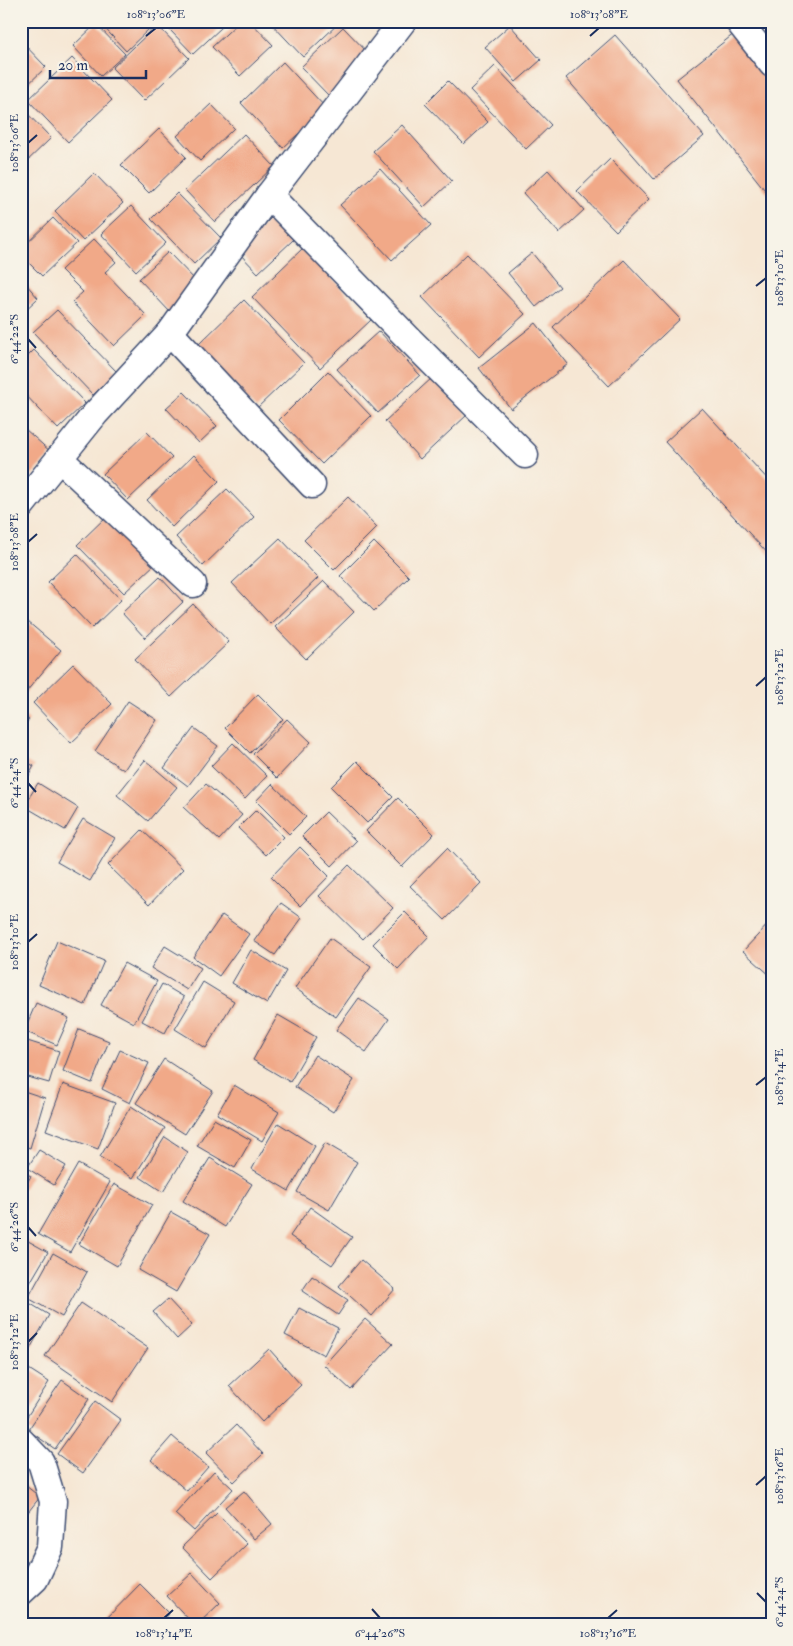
<svg xmlns="http://www.w3.org/2000/svg" width="793" height="1646" font-family="'IM FELL Double Pica',serif">
	<style>
		.building { fill: #f1a988 }
		.lines { fill: none; stroke-linecap: round; stroke-linejoin: round }
		.minor-casing { stroke: #3c4b70; stroke-width: 29 }
		.minor { stroke: #fff; stroke-width: 26 }
		.ticks { fill: none; stroke: #1b2f5e; stroke-width: 2 }
		.neatline { fill: none; stroke: #1b2f5e; stroke-width: 2 }
		.ticks-label { font-size: 12px; text-anchor: middle; fill: #1b2f5e }
	</style>
	<rect width="100%" height="100%" fill="#f7f3e8"/>
	<filter id="ink" filterUnits="userSpaceOnUse"><feTurbulence type="fractalNoise" baseFrequency=".02" numOctaves="2"/><feDisplacementMap in="SourceGraphic" scale="10" xChannelSelector="R" yChannelSelector="G"/><feConvolveMatrix kernelMatrix="1 2 1 2 8 2 1 2 1" color-interpolation-filters="sRGB"/></filter>
	<filter id="wash" filterUnits="userSpaceOnUse"><feTurbulence type="fractalNoise" baseFrequency=".0096" numOctaves="4" result="noise"/><feDisplacementMap in="SourceGraphic" scale="20" xChannelSelector="R" yChannelSelector="G"/><feGaussianBlur stdDeviation="1.12" result="paint"/><feColorMatrix in="noise" values="0 0 0 0 0 0 0 0 0 0 0 0 0 0 0 0 0 1.4 0 .05"/><feComposite in="paint" operator="in"/></filter>
	<g filter="url(#wash)">
		<rect width="100%" height="100%" fill="#f6e7d4"/>
		<g id="blocks">
			<g class="building">
				<path d="M98,21H142L149,29L126,51Z"/>
				<path d="M179,21H216L222,27L193,54L170,30Z"/>
				<path d="M240,21H250L273,45L240,76L212,47Z"/>
				<path d="M271,21H341L303,57L270,22Z"/>
				<path d="M357,21H373L365,29Z"/>
				<path d="M96,24L125,54L101,76L73,46Z"/>
				<path d="M157,25L189,58L144,101L112,68Z"/>
				<path d="M510,25L541,60L516,82L485,47Z"/>
				<path d="M343,27L371,56L329,96L301,67Z"/>
				<path d="M735,33L772,80V199L677,79Z"/>
				<path d="M615,35L704,136L654,179L566,78Z"/>
				<path d="M21,41L46,67L21,91Z"/>
				<path d="M72,58L112,100L68,142L28,100Z"/>
				<path d="M283,62L326,108L283,148L241,103Z"/>
				<path d="M495,66L551,125L526,149L470,90Z"/>
				<path d="M448,81L488,122L464,144L425,104Z"/>
				<path d="M211,104L234,128L200,161L177,136Z"/>
				<path d="M21,107L51,138L21,167Z"/>
				<path d="M402,125L452,181L424,207L373,151Z"/>
				<path d="M159,129L186,157L149,193L121,165Z"/>
				<path d="M244,134L274,166L215,222L185,190Z"/>
				<path d="M610,159L649,199L616,231L577,191Z"/>
				<path d="M380,169L431,225L392,260L340,205Z"/>
				<path d="M548,170L584,210L559,233L523,193Z"/>
				<path d="M94,173L123,203L83,241L55,211Z"/>
				<path d="M177,193L221,238L194,264L151,219Z"/>
				<path d="M131,206L166,243L136,271L101,234Z"/>
				<path d="M272,217L293,240L258,273L237,251Z"/>
				<path d="M53,218L77,243L42,276L21,255V249Z"/>
				<path d="M94,239L116,262L105,272L146,315L114,346L72,302L83,292L61,270Z"/>
				<path d="M303,248L371,320L320,368L252,297Z"/>
				<path d="M168,252L199,284L170,312L139,279Z"/>
				<path d="M532,253L560,287L536,307L508,273Z"/>
				<path d="M467,254L525,314L479,357L422,297Z"/>
				<path d="M624,260L680,319L609,386L553,327Z"/>
				<path d="M26,284L38,298L21,314V289Z"/>
				<path d="M244,300L304,363L256,409L197,346Z"/>
				<path d="M57,310L117,372L93,395L33,332Z"/>
				<path d="M536,323L568,364L511,409L479,368Z"/>
				<path d="M379,331L420,375L378,413L337,369Z"/>
				<path d="M34,350L85,403L58,429L21,390V363Z"/>
				<path d="M328,371L371,416L322,464L279,420Z"/>
				<path d="M432,378L467,415L420,459L385,421Z"/>
				<path d="M184,392L217,426L199,443L166,408Z"/>
				<path d="M702,408L772,484V558L665,442Z"/>
				<path d="M25,429L52,453L21,486V433Z"/>
				<path d="M147,432L172,458L128,500L103,474Z"/>
				<path d="M194,455L219,481L172,527L147,500Z"/>
				<path d="M227,489L254,517L203,566L176,537Z"/>
				<path d="M348,497L377,527L334,570L304,540Z"/>
				<path d="M110,513L157,562L124,593L77,545Z"/>
				<path d="M280,538L318,578L270,624L232,583Z"/>
				<path d="M374,542L409,577L374,611L340,576Z"/>
				<path d="M77,554L121,600L92,628L48,582Z"/>
				<path d="M160,577L183,602L145,638L122,613Z"/>
				<path d="M324,581L354,612L306,659L275,627Z"/>
				<path d="M193,604L229,642L171,697L135,659Z"/>
				<path d="M21,616L61,650L21,698Z"/>
				<path d="M73,664L112,704L71,743L33,703Z"/>
				<path d="M258,694L283,719L250,753L225,728Z"/>
				<path d="M128,701L157,720L124,770L95,751Z"/>
				<path d="M21,713L29,720L21,729Z"/>
				<path d="M287,719L311,742L277,778L253,754Z"/>
				<path d="M194,728L218,746L188,786L164,768Z"/>
				<path d="M233,743L267,776L245,799L211,766Z"/>
				<path d="M21,759L34,766L21,790Z"/>
				<path d="M145,760L177,787L148,821L117,795Z"/>
				<path d="M357,761L393,797L367,823L331,787Z"/>
				<path d="M38,783L78,808L65,830L24,806Z"/>
				<path d="M206,784L242,815L219,840L184,808Z"/>
				<path d="M272,784L306,817L289,834L256,801Z"/>
				<path d="M398,798L434,834L402,867L366,831Z"/>
				<path d="M256,810L284,837L266,855L238,828Z"/>
				<path d="M326,812L356,841L332,866L302,836Z"/>
				<path d="M83,819L115,838L90,881L57,862Z"/>
				<path d="M142,830L183,869L149,905L108,865Z"/>
				<path d="M300,847L329,876L300,906L271,877Z"/>
				<path d="M447,848L481,883L445,920L410,886Z"/>
				<path d="M349,865L393,908L363,939L319,896Z"/>
				<path d="M281,903L302,918L275,955L254,941Z"/>
				<path d="M405,912L429,936L398,969L373,944Z"/>
				<path d="M222,915L249,934L219,976L193,957Z"/>
				<path d="M772,920V977L743,951Z"/>
				<path d="M21,925L27,928L21,942Z"/>
				<path d="M330,938L371,967L336,1017L295,988Z"/>
				<path d="M57,941L104,961L85,1005L39,985Z"/>
				<path d="M165,946L201,968L187,990L151,968Z"/>
				<path d="M251,950L286,971L267,1004L232,983Z"/>
				<path d="M124,963L157,981L134,1023L101,1005Z"/>
				<path d="M203,982L234,1001L206,1048L175,1029Z"/>
				<path d="M162,984L184,997L165,1033L142,1021Z"/>
				<path d="M359,998L389,1019L366,1052L336,1030Z"/>
				<path d="M36,1003L69,1018L57,1045L24,1031Z"/>
				<path d="M278,1015L316,1037L290,1082L253,1060Z"/>
				<path d="M79,1029L109,1041L92,1083L63,1071Z"/>
				<path d="M21,1039L59,1051L49,1083L21,1075Z"/>
				<path d="M120,1050L149,1063L130,1103L102,1089Z"/>
				<path d="M315,1055L354,1080L333,1112L295,1087Z"/>
				<path d="M164,1059L213,1091L185,1134L136,1103Z"/>
				<path d="M63,1084L115,1103L98,1149L46,1130Z"/>
				<path d="M234,1085L279,1112L262,1141L217,1114Z"/>
				<path d="M21,1090L45,1098L30,1148L21,1145Z"/>
				<path d="M131,1106L165,1128L133,1178L100,1157Z"/>
				<path d="M214,1119L251,1140L235,1168L197,1146Z"/>
				<path d="M278,1123L315,1146L289,1191L252,1169Z"/>
				<path d="M165,1137L188,1152L163,1192L140,1177Z"/>
				<path d="M325,1143L357,1162L329,1210L297,1192Z"/>
				<path d="M39,1150L66,1166L54,1185L27,1168Z"/>
				<path d="M210,1158L252,1184L225,1227L183,1201Z"/>
				<path d="M78,1164L110,1182L70,1252L38,1234Z"/>
				<path d="M21,1171L31,1176L21,1193Z"/>
				<path d="M114,1184L152,1205L117,1266L79,1244Z"/>
				<path d="M310,1207L352,1237L332,1265L290,1236Z"/>
				<path d="M171,1212L210,1234L176,1292L138,1270Z"/>
				<path d="M21,1237L48,1252L24,1293L21,1291Z"/>
				<path d="M53,1253L87,1272L62,1317L28,1298Z"/>
				<path d="M361,1260L395,1289L372,1316L339,1286Z"/>
				<path d="M312,1276L348,1300L338,1315L302,1291Z"/>
				<path d="M21,1298L49,1315L27,1354L21,1350Z"/>
				<path d="M168,1299L192,1325L177,1339L153,1312Z"/>
				<path d="M81,1303L148,1348L112,1402L45,1356Z"/>
				<path d="M299,1308L338,1328L324,1355L285,1335Z"/>
				<path d="M365,1319L393,1344L351,1390L324,1365Z"/>
				<path d="M269,1349L301,1385L262,1422L229,1386Z"/>
				<path d="M21,1364L49,1382L23,1423L21,1422Z"/>
				<path d="M62,1380L89,1399L55,1449L28,1430Z"/>
				<path d="M95,1401L121,1420L83,1473L57,1454Z"/>
				<path d="M236,1425L263,1454L234,1482L206,1453Z"/>
				<path d="M172,1436L208,1467L187,1491L151,1460Z"/>
				<path d="M214,1471L233,1489L194,1531L175,1514Z"/>
				<path d="M21,1482L40,1497L21,1521Z"/>
				<path d="M244,1491L272,1524L254,1539L225,1507Z"/>
				<path d="M217,1513L247,1544L212,1578L182,1547Z"/>
				<path d="M192,1573L220,1603L197,1625H194L167,1596Z"/>
				<path d="M140,1584L169,1613L158,1625H104L102,1623Z"/>
				<path d="M175,1620L180,1625H170Z"/>
			</g>
		</g>
	</g>
	<g filter="url(#ink)">
		<use href="#blocks" fill-opacity="0" stroke="#3c4b70" stroke-width="1"/>
		<g class="lines">
			<defs>
				<g id="minor">
					<path d="M738,21L772,64"/>
					<path d="M269,195L407,337L525,455"/>
					<path d="M170,333L312,485"/>
					<path d="M59,458L193,584"/>
					<path d="M21,506L95,414L170,333L269,195L403,21"/>
					<path d="M21,1441L41,1462L53,1501L50,1547L35,1579L21,1592"/>
				</g>
			</defs>
			<use href="#minor" class="minor-casing"/>
			<use href="#minor" class="minor"/>
		</g>
	</g>
	<path class="ticks" d="M146,36L156,28M590,36L599,28M28,143L37,135M756,286L766,278M28,339L36,348M28,542L37,534M756,686L766,677M28,783L36,792M28,942L37,934M756,1085L766,1077M28,1227L36,1236M28,1342L37,1333M756,1485L766,1476M757,1593L766,1602M372,1609L380,1618M164,1618L173,1610M608,1618L617,1610"/>
	<rect width="793" height="1646" fill="none" stroke="#f7f3e8" stroke-width="55"/>
	<path d="M50 70v8h96v-8" fill="none" stroke="#1b2f5e" stroke-width="2.5"/>
	<text x="58" y="70" font-size="15" fill="#1b2f5e" stroke="#f7f3e8" stroke-width="4" paint-order="stroke">20 m</text>
	<rect x="28" y="28" width="738" height="1590" class="neatline"/>
	<g class="ticks-label">
		<text x="156" y="18">108°13'06"E</text>
		<text x="599" y="18">108°13'08"E</text>
		<text transform="translate(14 143) rotate(-90)" y="4">108°13'06"E</text>
		<text transform="translate(779 278) rotate(-90)" y="4">108°13'10"E</text>
		<text transform="translate(14 339) rotate(-90)" y="4">6°44'22"S</text>
		<text transform="translate(14 542) rotate(-90)" y="4">108°13'08"E</text>
		<text transform="translate(779 677) rotate(-90)" y="4">108°13'12"E</text>
		<text transform="translate(14 783) rotate(-90)" y="4">6°44'24"S</text>
		<text transform="translate(14 942) rotate(-90)" y="4">108°13'10"E</text>
		<text transform="translate(779 1077) rotate(-90)" y="4">108°13'14"E</text>
		<text transform="translate(14 1227) rotate(-90)" y="4">6°44'26"S</text>
		<text transform="translate(14 1342) rotate(-90)" y="4">108°13'12"E</text>
		<text transform="translate(779 1476) rotate(-90)" y="4">108°13'16"E</text>
		<text transform="translate(779 1602) rotate(-90)" y="4">6°44'24"S</text>
		<text x="164" y="1637">108°13'14"E</text>
		<text x="380" y="1637">6°44'26"S</text>
		<text x="608" y="1637">108°13'16"E</text>
	</g>
</svg>
